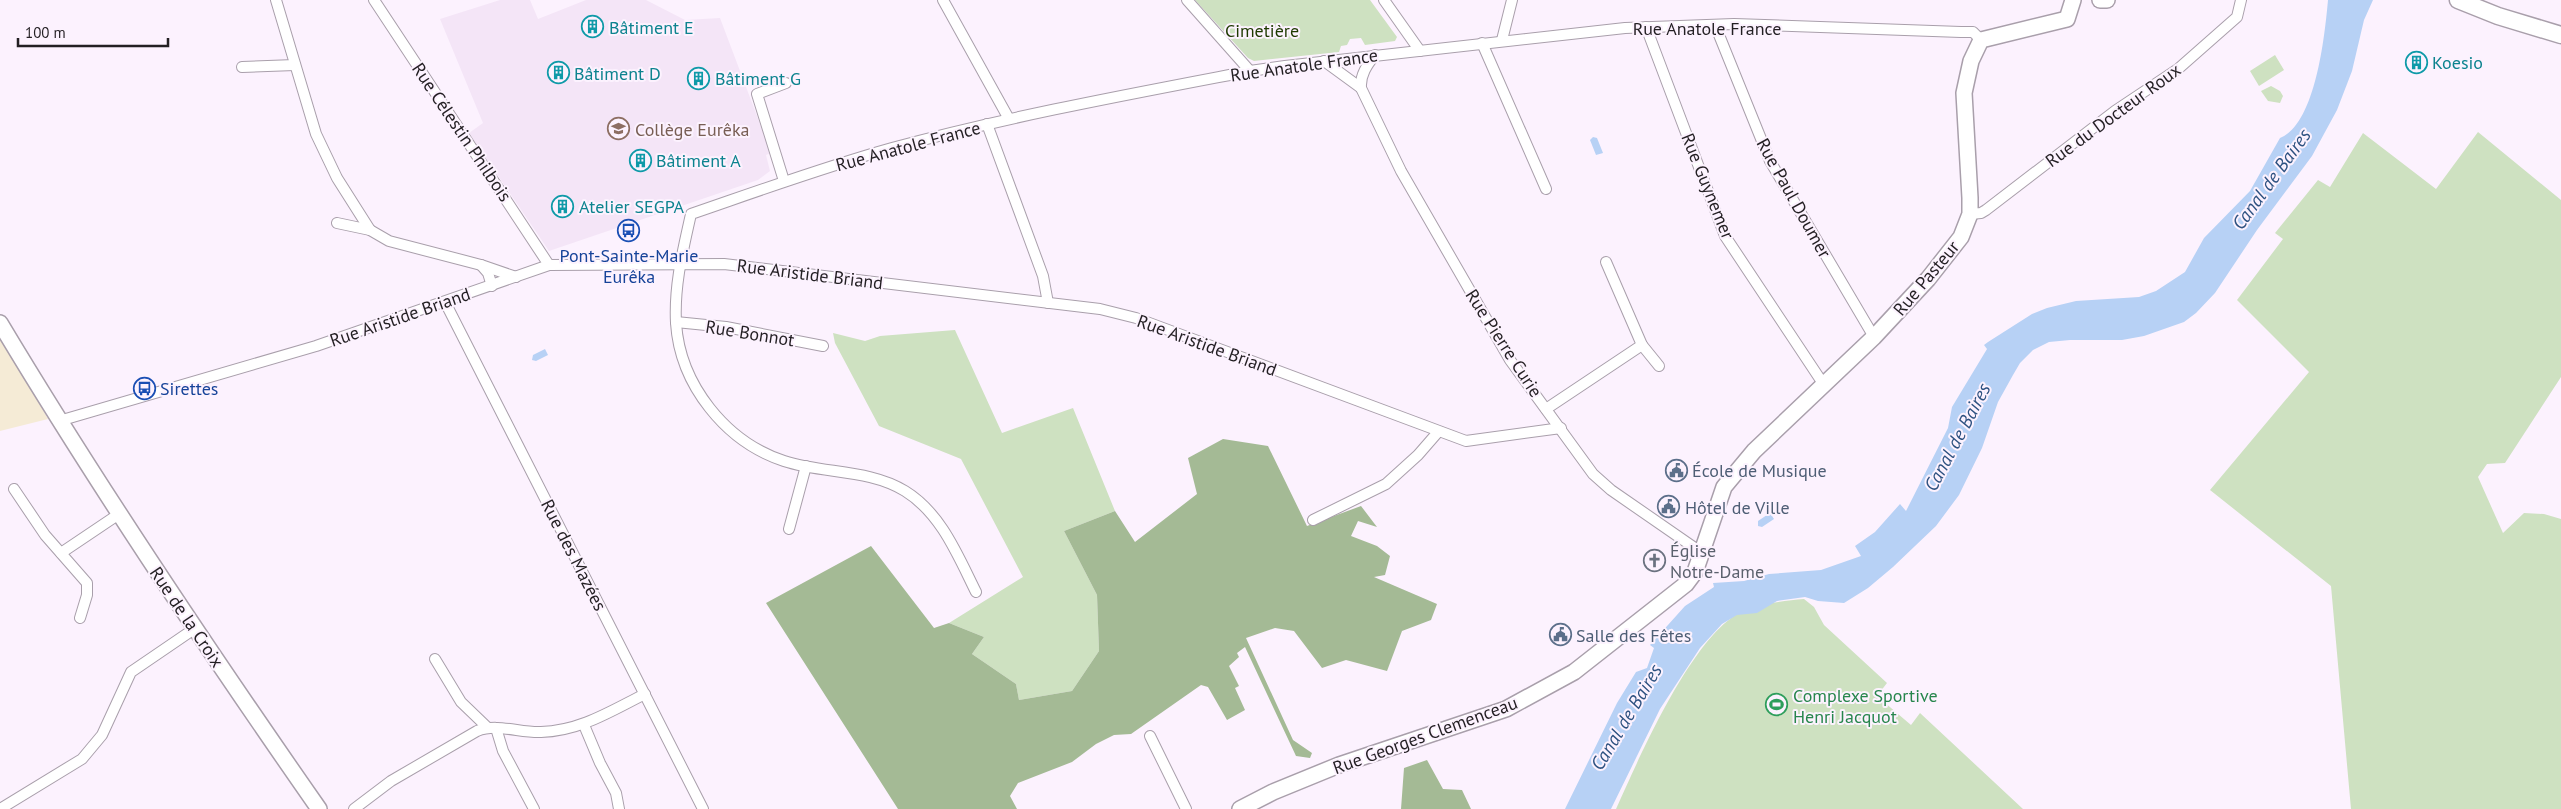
<svg xmlns="http://www.w3.org/2000/svg" width="2561" height="809" font-family="'PT Sans',sans-serif">
	<style>
		.built { fill: #f4e5f7 }
		.industrial { fill: #f5ebd6 }
		.green { fill: #cee1c1 }
		.forest { fill: #a4ba95 }
		.water { fill: #b7d1f5 }
		.lines { fill: none; stroke-linecap: round; stroke-linejoin: round }
		.street-casing { stroke: #a99fab; stroke-width: 12 }
		.secondary-casing { stroke: #a99fab; stroke-width: 18 }
		.primary-casing { stroke: #a99fab; stroke-width: 19 }
		.street { stroke: #fff; stroke-width: 10 }
		.secondary { stroke: #fff; stroke-width: 15 }
		.primary { stroke: #fff; stroke-width: 16 }
		.labels { text-anchor: middle; dominant-baseline: central; stroke-width: 4; stroke-linejoin: round; paint-order: stroke }
		.culture-label { font-size: 18px; fill: #0d838f; stroke: #fcf2fe; text-anchor: start }
		.street-label { font-size: 18px; fill: #231f23; stroke: #fcf2fe }
		.park-label { font-size: 18px; fill: #1e3a00; stroke: #fcf2fe }
		.education-label { font-size: 18px; fill: #785e54; stroke: #fcf2fe; text-anchor: start }
		.transit-label { font-size: 18px; fill: #164399; stroke: #fcf2fe }
		.service-label { font-size: 18px; fill: #4e5e75; stroke: #fcf2fe; text-anchor: start }
		.worship-label { font-size: 18px; fill: #5b616d; stroke: #fcf2fe; text-anchor: start }
		.leisure-label { font-size: 18px; fill: #27864d; stroke: #fcf2fe; text-anchor: start }
		.water-label { font-size: 19px; font-style: italic; fill: #2e5281; stroke: #fcf2fe }
	</style>
	<rect width="100%" height="100%" fill="#fcf2fe"/>
	<path class="built" d="M500,0H530L538,19L586,0H646L685,20L720,18L771,153L766,155L770,171L758,180L549,251L469,133L483,123L440,19Z"/>
	<path class="industrial" d="M0,334L48,419L0,431Z"/>
	<g class="green">
		<path d="M1195,0H1370L1397,37L1395,41L1365,45L1361,38L1350,39L1347,45L1341,46L1339,52L1254,61L1248,58Z"/>
		<path d="M2275,55L2284,70L2259,86L2250,71Z"/>
		<path d="M2271,86L2280,91L2283,96L2280,103L2268,101L2261,91Z"/>
		<path d="M2478,132L2561,200V377L2505,463L2487,464L2478,477L2503,533L2524,513L2544,514L2561,519V809H2351L2331,586L2210,490L2309,372L2237,300L2283,239L2275,233L2318,180L2330,187L2363,133L2436,189Z"/>
		<path d="M955,330L1002,433L1073,408L1115,511L1064,531L1097,595L1099,651L1072,691L1019,700L1016,684L972,654L984,637L949,623L1023,577L961,459L879,426L835,343L833,333L865,341L880,336Z"/>
		<path d="M1804,599L1814,607L1824,625L1887,683L1877,696L1911,725L1920,713L2023,809H1616C1639,758 1692,636 1741,612C1760,603 1784,601 1804,599Z"/>
	</g>
	<g class="forest">
		<path d="M1223,439L1268,446L1307,526L1361,506L1377,527L1358,521L1351,536L1377,546L1390,556L1385,575L1374,577L1437,604L1431,620L1402,631L1387,671L1346,660L1322,668L1294,631L1275,628L1246,638L1293,740L1312,753L1310,758L1296,756L1245,647L1237,653L1239,657L1229,666L1239,686L1235,688L1245,710L1227,720L1208,687L1201,685L1131,734L1114,735L1096,744L1072,762L1018,783L1010,796L1017,809H898L766,603L871,546L934,628L949,623L984,637L972,654L1016,684L1019,700L1072,691L1099,651L1097,595L1064,531L1115,511L1135,542L1197,494L1188,458Z"/>
		<path d="M1427,760L1443,789L1462,790L1471,809H1401L1404,768Z"/>
	</g>
	<g class="water">
		<path d="M2328,0H2373L2364,20L2352,71L2337,110L2312,156L2257,230L2215,293L2196,313L2184,322L2144,336L2122,340H2070L2049,342L2033,350L2020,363L2013,375L1998,402L1982,448L1959,495L1936,526L1893,567L1868,588L1844,603L1818,601L1805,597L1777,601L1757,613L1737,615L1722,624L1700,648L1660,709L1611,809H1565L1617,703L1636,672L1647,668L1654,648L1650,645L1685,606L1714,587L1713,583L1744,581L1769,574L1821,570L1861,556L1855,546L1875,532L1900,504L1906,511L1948,428L1952,407L1987,349L1984,345L1988,342L2032,314L2047,308L2076,301L2139,297L2156,291L2185,272L2204,238L2250,191L2280,138C2316,124 2325,34 2328,0Z"/>
		<path d="M1593,137L1597,138L1603,153L1596,155L1590,140Z"/>
		<path d="M545,349L548,355L536,361L532,360L533,355Z"/>
		<path d="M1770,513L1774,519L1762,527L1758,526V521Z"/>
	</g>
	<g class="lines">
		<defs>
			<g id="street">
				<path d="M276,0L316,134L337,178L370,230"/>
				<path d="M374,0L549,265"/>
				<path d="M943,0L1009,119"/>
				<path d="M1187,0L1250,71"/>
				<path d="M1384,0L1420,51"/>
				<path d="M1715,25L1770,161L1874,337"/>
				<path d="M1646,27L1725,236L1824,385"/>
				<path d="M1502,40L1512,0"/>
				<path d="M1482,43L1546,189"/>
				<path d="M1375,55C1367,65 1360,75 1361,88L1401,171L1510,360L1593,474L1611,490L1702,553"/>
				<path d="M1324,61L1361,88"/>
				<path d="M242,67L295,65"/>
				<path d="M987,124L1043,276L1048,303"/>
				<path d="M784,181L757,94L786,83"/>
				<path d="M1970,214L1981,213L1986,210L2115,111L2178,69L2237,17L2241,0"/>
				<path d="M337,223L370,230L389,241L481,265L516,277"/>
				<path d="M481,265L488,273L492,286"/>
				<path d="M445,302L703,809"/>
				<path d="M676,322L726,327L823,346"/>
				<path d="M1642,345L1659,366"/>
				<path d="M1546,409L1642,345L1606,262"/>
				<path d="M59,421L316,346L549,265L724,264L1100,309L1136,318L1466,441L1561,428"/>
				<path d="M14,489L45,535L87,583V595L80,618"/>
				<path d="M1313,520L1386,484L1418,455L1438,432"/>
				<path d="M789,529L806,466"/>
				<path d="M61,553L119,514"/>
				<path d="M976,592C958,556 941,513 905,491C869,469 824,474 784,461C726,442 680,385 676,323C674,285 683,250 691,214C758,191 824,167 892,148C1010,116 1130,94 1250,71L1285,66L1625,28L1734,24L1961,32H1973L1981,40"/>
				<path d="M435,659L461,702L487,727"/>
				<path d="M584,725L600,763L616,793L619,809"/>
				<path d="M496,728L503,751L534,809"/>
				<path d="M1150,736L1186,809"/>
				<path d="M0,809L82,759L102,735L131,672L194,629"/>
				<path d="M354,809L391,781L477,731C497,723 520,733 541,732C580,731 611,711 645,694"/>
			</g>
			<g id="secondary">
				<path d="M2100,0H2107"/>
				<path d="M0,323C100,490 208,650 319,809"/>
				<path d="M1240,809L1273,792L1339,765L1506,709L1574,672L1686,584L1695,572L1724,487L1754,451L1874,337L1928,279L1961,237L1970,214V198L1964,93L1971,61L1981,40L2067,19L2073,0"/>
			</g>
			<path id="primary" d="M2458,0L2498,16L2561,35"/>
		</defs>
		<use href="#street" class="street-casing"/>
		<use href="#secondary" class="secondary-casing"/>
		<use href="#primary" class="primary-casing"/>
		<use href="#street" class="street"/>
		<use href="#secondary" class="secondary"/>
		<use href="#primary" class="primary"/>
	</g>
	<defs>
		<symbol id="building-ring" viewBox="-11 -11 22 22"><circle r="9.5" fill="#fcf2fe" stroke="#0f9aa8" stroke-width="1.5"/><path d="M-4-6H4V6H1V3H-1V6H-4ZM-2.5-4.3h1.7v1.8h-1.7ZM.8-4.3h1.7v1.8H.8ZM-2.5-1h1.7V.8h-1.7ZM.8-1h1.7V.8H.8Z" fill="#0f9aa8"/></symbol>
		<symbol id="school-ring" viewBox="-11 -11 22 22"><circle r="9.5" fill="#fcf2fe" stroke="#8d6e63" stroke-width="1.5"/><path d="M0-5L7-2L0 1L-7-2ZM-4 1L0 2.5L4 1V4Q0 6-4 4Z" fill="#8d6e63"/></symbol>
		<symbol id="bus-ring" viewBox="-11 -11 22 22"><circle r="9.5" fill="#fcf2fe" stroke="#1a4fb4" stroke-width="1.5"/><path d="M-5-6H5V4H4V6H2V4H-2V6H-4V4H-5ZM-3.5-4V0h7V-4ZM-3.5 1.2v1.5H-2V1.2ZM2 1.2v1.5H3.5V1.2Z" fill="#1a4fb4"/></symbol>
		<symbol id="civic-ring" viewBox="-11 -11 22 22"><circle r="9.5" fill="#fcf2fe" stroke="#5c6f8a" stroke-width="1.5"/><path d="M-.6-6.5H3V-4.5H.6V-3L4-1V1h2V6H-6V1h2V-1L-.6-3ZM-1.2 2.5V6h2.4V2.5Z" fill="#5c6f8a"/></symbol>
		<symbol id="church-ring" viewBox="-11 -11 22 22"><circle r="9.5" fill="#fcf2fe" stroke="#6b7280" stroke-width="1.5"/><path d="M-1.2-6h2.4v3.5h3.3v2.4h-3.3V6h-2.4V-.1h-3.3v-2.4h3.3Z" fill="#6b7280"/></symbol>
		<symbol id="stadium-ring" viewBox="-11 -11 22 22"><circle r="9.5" fill="#fcf2fe" stroke="#2e9e5b" stroke-width="1.5"/><path d="M0-5a6.5 5 0 1 0 0 10a6.5 5 0 1 0 0-10ZM-3.5-1.8h7v3.6h-7Z" fill="#2e9e5b"/></symbol>
	</defs>
	<g fill-rule="evenodd">
		<use href="#building-ring" x="580" y="14" width="25" height="25"/>
		<use href="#building-ring" x="2404" y="50" width="25" height="25"/>
		<use href="#building-ring" x="546" y="60" width="25" height="25"/>
		<use href="#building-ring" x="686" y="66" width="25" height="25"/>
		<use href="#school-ring" x="606" y="116" width="25" height="25"/>
		<use href="#building-ring" x="628" y="148" width="25" height="25"/>
		<use href="#building-ring" x="550" y="194" width="25" height="25"/>
		<use href="#bus-ring" x="616" y="218" width="25" height="25"/>
		<use href="#bus-ring" x="132" y="376" width="25" height="25"/>
		<use href="#civic-ring" x="1664" y="458" width="25" height="25"/>
		<use href="#civic-ring" x="1656" y="494" width="25" height="25"/>
		<use href="#church-ring" x="1642" y="548" width="25" height="25"/>
		<use href="#civic-ring" x="1548" y="622" width="25" height="25"/>
		<use href="#stadium-ring" x="1764" y="692" width="25" height="25"/>
	</g>
	<g class="labels">
		<g class="culture-label">
			<text x="609" y="27">Bâtiment E</text>
			<text x="2432" y="62">Koesio</text>
			<text x="574" y="73">Bâtiment D</text>
			<text x="715" y="78">Bâtiment G</text>
			<text x="656" y="160">Bâtiment A</text>
			<text x="579" y="206">Atelier SEGPA</text>
		</g>
		<g class="street-label">
			<text x="1707" y="28">Rue Anatole France</text>
			<text transform="translate(1304 65) rotate(-8)">Rue Anatole France</text>
			<text transform="translate(2113 115) rotate(-36)">Rue du Docteur Roux</text>
			<text transform="translate(462 132) rotate(56)">Rue Célestin Philbois</text>
			<text transform="translate(908 146) rotate(-15)">Rue Anatole France</text>
			<text transform="translate(1708 186) rotate(68)">Rue Guynemer</text>
			<text transform="translate(1794 198) rotate(61)">Rue Paul Doumer</text>
			<text transform="translate(810 274) rotate(7)">Rue Aristide Briand</text>
			<text transform="translate(1926 278) rotate(-50)">Rue Pasteur</text>
			<text transform="translate(400 317) rotate(-19)">Rue Aristide Briand</text>
			<text transform="translate(750 333) rotate(9)">Rue Bonnot</text>
			<text transform="translate(1504 343) rotate(57)">Rue Pierre Curie</text>
			<text transform="translate(1207 345) rotate(20)">Rue Aristide Briand</text>
			<text transform="translate(574 555) rotate(63)">Rue des Mazées</text>
			<text transform="translate(187 617) rotate(56)">Rue de la Croix</text>
			<text transform="translate(1425 735) rotate(-20)">Rue Georges Clemenceau</text>
		</g>
		<g class="park-label">
			<text x="1262" y="30">Cimetière</text>
		</g>
		<g class="education-label">
			<text x="635" y="129">Collège Eurêka</text>
		</g>
		<g class="transit-label">
			<text x="629" y="255">Pont-Sainte-Marie<tspan x="629" dy="21">Eurêka</tspan></text>
			<text x="160" y="388" text-anchor="start">Sirettes</text>
		</g>
		<g class="service-label">
			<text x="1692" y="470">École de Musique</text>
			<text x="1685" y="507">Hôtel de Ville</text>
			<text x="1576" y="635">Salle des Fêtes</text>
		</g>
		<g class="worship-label">
			<text x="1670" y="550">Église<tspan x="1670" dy="21">Notre-Dame</tspan></text>
		</g>
		<g class="leisure-label">
			<text x="1793" y="695">Complexe Sportive<tspan x="1793" dy="21">Henri Jacquot</tspan></text>
		</g>
		<g class="water-label">
			<text transform="translate(2271 179) rotate(-54)">Canal de Baires</text>
			<text transform="translate(1957 437) rotate(-62)">Canal de Baires</text>
			<text transform="translate(1626 717) rotate(-59)">Canal de Baires</text>
		</g>
	</g>
	<path d="M18 38v8h150v-8" fill="none" stroke="#231f23" stroke-width="2.5"/>
	<text x="25" y="38" font-size="15" fill="#231f23" stroke="#fcf2fe" stroke-width="4" paint-order="stroke">100 m</text>
</svg>
